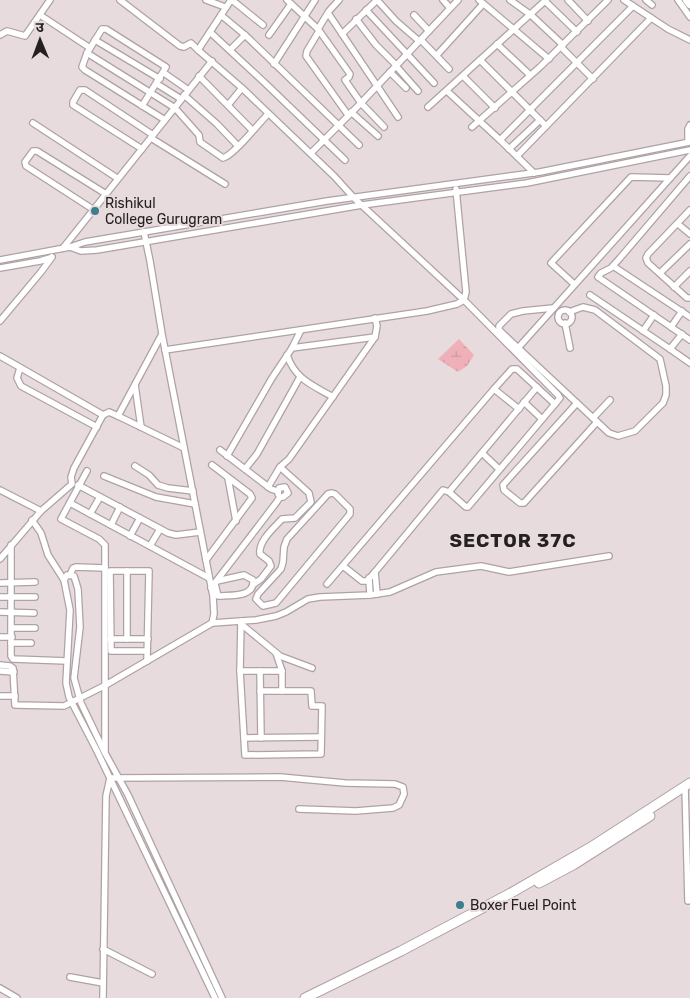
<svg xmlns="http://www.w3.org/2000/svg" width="690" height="998" font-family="Rubik,'Noto Sans Devanagari',sans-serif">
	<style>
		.wetland { fill: url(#wetland-marsh) }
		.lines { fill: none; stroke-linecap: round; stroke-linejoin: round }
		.minor-casing { stroke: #aea2a4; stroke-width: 8 }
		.major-casing { stroke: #aea2a4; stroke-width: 10 }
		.highway-casing { stroke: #aea2a4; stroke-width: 11 }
		.minor { stroke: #fff; stroke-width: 5.5 }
		.major { stroke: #fff; stroke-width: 8 }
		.highway { stroke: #fff; stroke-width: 9 }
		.poi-dot { fill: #3b7e8e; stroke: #e7dbdd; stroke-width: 2 }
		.labels { text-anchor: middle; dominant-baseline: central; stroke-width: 4; stroke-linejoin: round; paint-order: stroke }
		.poi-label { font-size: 14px; fill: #252121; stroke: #e7dbdd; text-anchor: start }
		.district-label { font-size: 19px; font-weight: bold; letter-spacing: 1px; fill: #252121; stroke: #e7dbdd }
	</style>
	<defs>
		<pattern id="wetland-marsh" width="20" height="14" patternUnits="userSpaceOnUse" patternTransform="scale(1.25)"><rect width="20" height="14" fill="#f0b0b9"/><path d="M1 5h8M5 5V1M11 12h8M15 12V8" fill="none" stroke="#ce979f"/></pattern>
	</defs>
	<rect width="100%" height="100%" fill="#e7dbdd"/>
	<path class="wetland" d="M459,339L474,355L467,366L458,372L438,359Z"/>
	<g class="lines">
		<defs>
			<g id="minor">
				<path d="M120,0L180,46L184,47L191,43L198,50"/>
				<path d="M206,0L225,7"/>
				<path d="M231,0L198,50L242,88L334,176L354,198L466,302L558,395L560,398L555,404"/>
				<path d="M232,0L263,25"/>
				<path d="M287,0L318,29L329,11L339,0"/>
				<path d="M443,0L450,8"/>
				<path d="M479,0L549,59"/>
				<path d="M510,0L531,15L563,45"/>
				<path d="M568,0L588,21"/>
				<path d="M624,0L668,29L690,40"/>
				<path d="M646,0L652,5"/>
				<path d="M678,0L690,17"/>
				<path d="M545,1L577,32"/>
				<path d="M366,10L434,83"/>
				<path d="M328,13L398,117"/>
				<path d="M40,15L90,48"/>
				<path d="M221,15L245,35L359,145"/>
				<path d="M414,15L429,31"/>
				<path d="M356,19L376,45L396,65"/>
				<path d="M318,29L350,74L349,77L345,80L361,103L384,127"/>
				<path d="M319,31L307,51L306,56L348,115"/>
				<path d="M210,32L266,84L345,160"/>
				<path d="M342,34L377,0L396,21L419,41"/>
				<path d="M0,35L7,31L25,36L50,0"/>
				<path d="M269,35L291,4"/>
				<path d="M95,40L160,79"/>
				<path d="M421,40L449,69"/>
				<path d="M497,44L530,75"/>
				<path d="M561,47L593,79"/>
				<path d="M230,50L245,35"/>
				<path d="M87,53L175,108L199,135L200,142L223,158C234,155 259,123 268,114"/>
				<path d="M437,55L483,4"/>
				<path d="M480,60L546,126"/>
				<path d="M274,64L315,0"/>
				<path d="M396,66L418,91"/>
				<path d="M390,72L406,88"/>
				<path d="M164,73L187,89"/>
				<path d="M199,76L252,130"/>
				<path d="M463,76L495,108"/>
				<path d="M157,84L181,99"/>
				<path d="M447,91L500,140"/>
				<path d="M184,95L217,124L238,146"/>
				<path d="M228,105L242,88"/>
				<path d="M142,106L166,67L106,29H102L87,53L82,67L85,70L165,120"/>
				<path d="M428,107L546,0"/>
				<path d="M351,112L378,136"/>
				<path d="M33,123L117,178"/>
				<path d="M472,127L540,67L608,0"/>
				<path d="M151,138L225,184"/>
				<path d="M688,142V129L690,125"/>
				<path d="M142,149L73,105V102L80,90H85L153,135"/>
				<path d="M509,149L540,120"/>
				<path d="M311,153L361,103L458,0"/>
				<path d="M517,156L651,18"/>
				<path d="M534,173L500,140L633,6"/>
				<path d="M690,176L620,258L611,268L601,273L598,277L690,340"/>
				<path d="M94,210L26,166L25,162L33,151H37L106,194"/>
				<path d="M690,210L648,254L646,258L648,263L687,298H690"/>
				<path d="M678,224L690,234"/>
				<path d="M144,232L150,261L162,334L213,596L214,614L212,623"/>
				<path d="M70,247L81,251L97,250L362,205L527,183L690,150"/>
				<path d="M63,248L212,61"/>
				<path d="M0,260L70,247L85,242L327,201L540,172L690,142"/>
				<path d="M613,266L690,317"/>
				<path d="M0,268L40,261L50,258"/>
				<path d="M660,273L690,244"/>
				<path d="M574,284L551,263L631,177L670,178"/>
				<path d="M674,287L690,271"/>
				<path d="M590,295L670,349"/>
				<path d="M553,308L523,311L511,314L499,326V330L609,433L618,436L635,431L663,403L666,395V386L660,359L595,310L583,307L569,312"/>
				<circle cx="565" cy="317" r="7"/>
				<path d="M0,321L41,272L52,257"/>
				<path d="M565,323L570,348"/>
				<path d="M671,327L682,311"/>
				<path d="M643,331L654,315"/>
				<path d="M682,334L670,349L690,363"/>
				<path d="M292,348L375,337"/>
				<path d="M518,348L690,156"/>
				<path d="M165,350L427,311L457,304L464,300L466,292L456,189"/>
				<path d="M287,355C295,379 312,385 333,397"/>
				<path d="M0,356L103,415"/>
				<path d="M20,368L17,378L21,386L97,427"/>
				<path d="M135,385L141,427"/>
				<path d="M494,389L519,409"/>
				<path d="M524,402L542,419"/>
				<path d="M577,403L503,485L504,490L520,503H524L597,422"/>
				<path d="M118,416L184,448"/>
				<path d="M593,418L610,400"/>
				<path d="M220,450L271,489L277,491"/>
				<path d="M482,453L499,469"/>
				<path d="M227,456L272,378L292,348L301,330"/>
				<path d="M135,466L149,475L158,485L168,488L193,491"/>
				<path d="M245,469L257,454L300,377"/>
				<path d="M87,471L61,519L99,539L105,545V751"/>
				<path d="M104,476L156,497L195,504"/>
				<path d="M228,478L236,521"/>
				<path d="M78,485L168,533L176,535L200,532"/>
				<path d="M268,487L280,467L289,459L375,337L377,326L375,318"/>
				<path d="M0,490L41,511"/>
				<path d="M449,492L537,387"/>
				<path d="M332,493L335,494L350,509V514L276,603L263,606L256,599L258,594L281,569L283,562L284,547L287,539L328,494Z"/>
				<path d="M70,503L209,578"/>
				<path d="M90,514L100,497"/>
				<path d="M32,520L41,533L48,555L64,580"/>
				<path d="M111,525L120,507"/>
				<path d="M130,536L140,518"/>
				<path d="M11,545V656L13,659L67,661"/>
				<path d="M150,546L160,529"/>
				<path d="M0,559L41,511L72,484L71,477L74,468L103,415L109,412L118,416L161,336"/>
				<path d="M206,560L252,498L250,494L212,465"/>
				<path d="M375,572L377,594"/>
				<path d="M70,575L73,568L76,567L105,568"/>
				<path d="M369,578L370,595"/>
				<path d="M1,583L35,582"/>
				<path d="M215,584L218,596C230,595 255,598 253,580L244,575L217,581"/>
				<path d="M254,584L261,579L271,566L269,561L260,554C258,541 274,528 282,519L295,518L311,502L309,493L280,467"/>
				<path d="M327,584L494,389L512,369H517L555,404L468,507H466L449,492L443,490L375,572L367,581H362L343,566"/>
				<path d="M211,588L276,503L280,497L278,494L279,488L285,487L288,493L283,497H280"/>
				<path d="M0,597H35"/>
				<path d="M0,612L34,613"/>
				<path d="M241,621L240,671L244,738L321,737"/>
				<path d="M241,624L280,656L312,668"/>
				<path d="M12,628H35"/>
				<path d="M0,637H12"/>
				<path d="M110,639H148"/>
				<path d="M127,639V571"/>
				<path d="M11,643H31"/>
				<path d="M147,651H111L110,571H149L147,661"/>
				<path d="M276,653L282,671V691"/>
				<path d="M0,665L10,666L13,668L15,705L64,706L104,686L212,623L256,620L276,616L286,612L308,599L320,597L370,595L390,592L436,572L481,566L509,572L609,556"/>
				<path d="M0,671L14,672"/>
				<path d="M240,671H282"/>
				<path d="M260,671L261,738"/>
				<path d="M0,696H15"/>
				<path d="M244,738L245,755L321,754L322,706H312L311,691H260"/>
				<path d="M685,786L688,901"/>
				<path d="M103,949L152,974"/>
				<path d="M70,977L103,983"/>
				<path d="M0,988L17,998"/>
				<path d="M103,998L106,796L110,778L280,777L345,783L395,784L403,787L404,794L399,805L393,808L356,811L299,809"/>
				<path d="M215,998L97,751L69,697L66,683L70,610L64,580L67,575L74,576L78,589L80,627L74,678L81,703L105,753L128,795L222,998"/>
			</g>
			<path id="major" d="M687,0L690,4"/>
			<g id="highway">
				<path d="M539,883L573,865L650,816"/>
				<path d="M305,998L401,951L509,894L591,847L690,783"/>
			</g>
		</defs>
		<use href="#minor" class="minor-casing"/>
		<use href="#major" class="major-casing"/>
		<use href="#highway" class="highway-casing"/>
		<use href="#minor" class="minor"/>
		<use href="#major" class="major"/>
		<use href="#highway" class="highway"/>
	</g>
	<g class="poi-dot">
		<circle cx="95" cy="211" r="5"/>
		<circle cx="460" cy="905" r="5"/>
	</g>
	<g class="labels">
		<g class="poi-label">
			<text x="105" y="203">Rishikul<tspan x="105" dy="16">College Gurugram</tspan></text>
			<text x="470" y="905">Boxer Fuel Point</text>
		</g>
		<g class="district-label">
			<text x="513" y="540">SECTOR 37C</text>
		</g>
	</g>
	<g transform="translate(40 40) rotate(359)" stroke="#e7dbdd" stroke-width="4" paint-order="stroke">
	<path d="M0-4L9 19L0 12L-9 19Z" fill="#252121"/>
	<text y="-8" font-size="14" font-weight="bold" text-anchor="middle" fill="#252121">उ</text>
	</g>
</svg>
